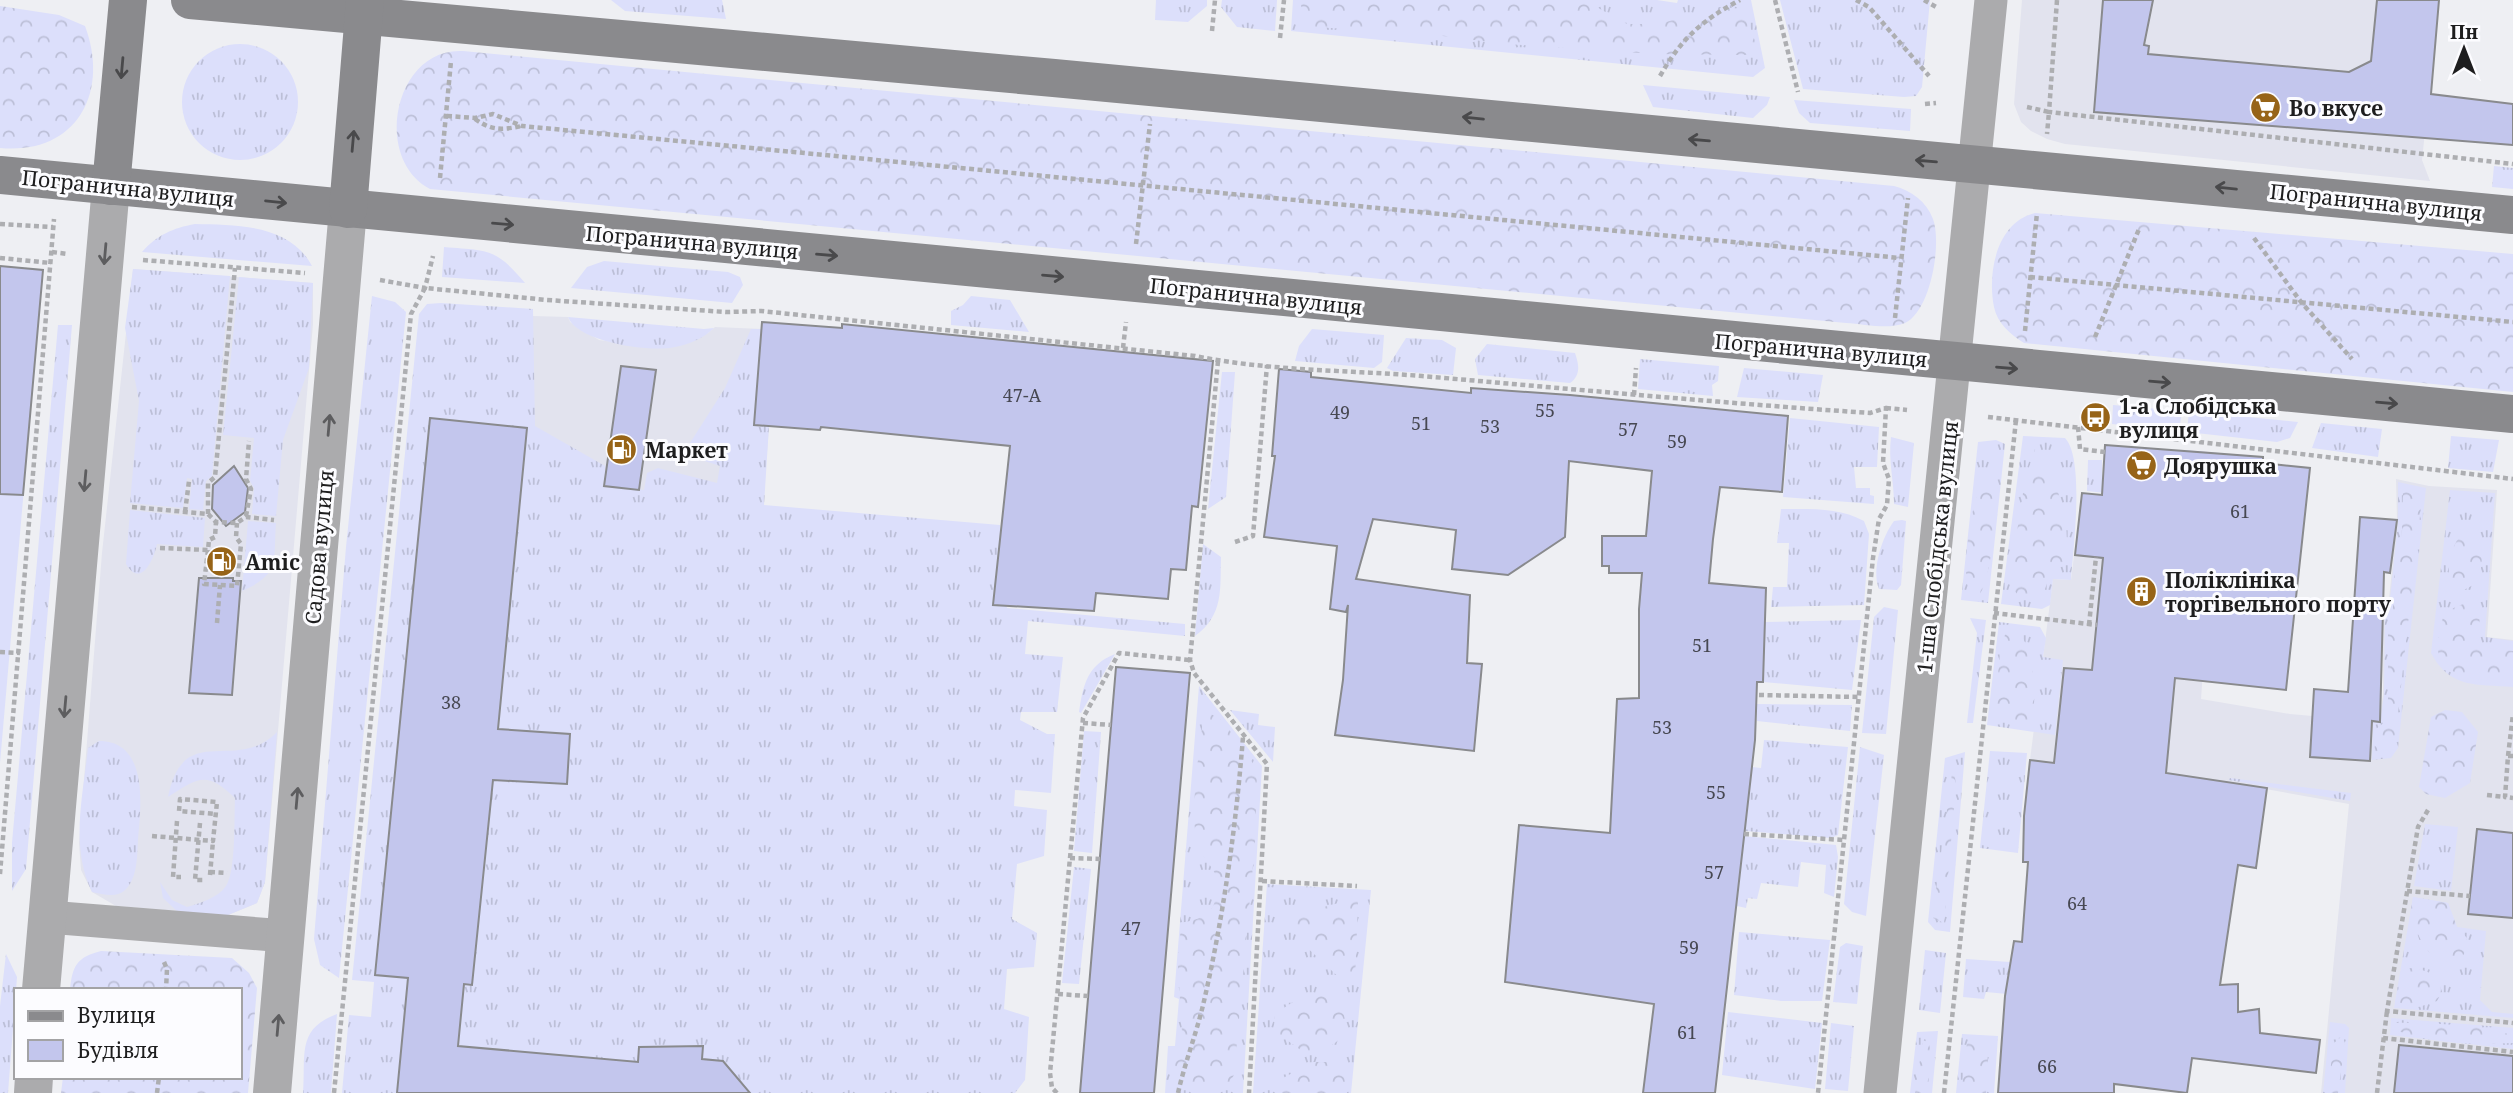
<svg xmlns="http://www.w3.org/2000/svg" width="2513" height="1093" font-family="'Noto Serif',serif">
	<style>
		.built { fill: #e2e3ee }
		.grass { fill: url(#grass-tufts) }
		.forest { fill: url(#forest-crowns) }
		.garden { fill: #dcdffb }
		.building { fill: #c3c6ed; stroke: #898a8d; stroke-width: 2 }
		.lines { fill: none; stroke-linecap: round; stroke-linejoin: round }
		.path { stroke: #adaeb1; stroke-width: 4.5; stroke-dasharray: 5 3.5; stroke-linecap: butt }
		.minor { stroke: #ababad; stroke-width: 33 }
		.tertiary { stroke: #ababad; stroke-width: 38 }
		.secondary { stroke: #8a8a8d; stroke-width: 38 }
		.oneway { stroke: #49494b }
		.oneway2 { stroke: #5d5d5f }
		.labels { text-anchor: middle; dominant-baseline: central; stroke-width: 6; stroke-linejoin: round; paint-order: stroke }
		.number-label { font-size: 18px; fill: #474852 }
		.poi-label { font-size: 21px; font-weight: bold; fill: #1e1e1f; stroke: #fcfcff; text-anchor: start }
		.street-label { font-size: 21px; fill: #1e1e1f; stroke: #fcfcff }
	</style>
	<defs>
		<pattern id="grass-tufts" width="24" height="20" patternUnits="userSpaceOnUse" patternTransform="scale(1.75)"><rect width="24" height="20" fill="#dcdffb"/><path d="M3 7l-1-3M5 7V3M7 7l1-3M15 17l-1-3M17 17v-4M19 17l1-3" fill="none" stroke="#bcbfd7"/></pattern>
		<pattern id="forest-crowns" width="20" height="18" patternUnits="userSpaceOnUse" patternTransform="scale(1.75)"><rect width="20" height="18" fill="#dcdffb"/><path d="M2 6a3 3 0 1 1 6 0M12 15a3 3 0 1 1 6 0" fill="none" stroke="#bcbfd7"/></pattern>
	</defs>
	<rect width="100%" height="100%" fill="#eeeff3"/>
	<g class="built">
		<path d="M2022,0H2439L2422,160L2430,181L2065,144L2047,139L2031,131L2021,122L2014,104Z"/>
		<path d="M133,269L313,283V324L265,882L257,903L228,915L116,906L92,892L81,870L79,843L102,553Z"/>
		<path d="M533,309V316L568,317L570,322L599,340L648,347L708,333L715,327L762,329L769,426L763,505L604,486L527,428L525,344Z"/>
		<path d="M2396,479L2429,486L2497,490L2487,637L2513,640V1093H2321L2349,804L2215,780L2030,760L2053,579L2071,580L2082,493L2193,504L2209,585L2201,699L2290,714L2379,722L2383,695V610L2388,609L2397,520Z"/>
	</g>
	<g class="grass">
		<path d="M611,0H722L726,19L625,11Z"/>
		<path d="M1156,0H1207V6L1188,22L1155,20Z"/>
		<path d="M1222,0H1277L1275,31L1237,27L1221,7Z"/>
		<path d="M1293,0H1657L1677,3L1678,0H1751L1765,68L1753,77L1291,31Z"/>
		<path d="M1780,0H1930L1922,87L1916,96L1904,97L1803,89Z"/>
		<circle cx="240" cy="102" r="58"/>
		<path d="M1643,85L1770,97L1767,105L1753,118L1653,107Z"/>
		<path d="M1794,100L1911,109L1910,131L1810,123L1799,113Z"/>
		<path d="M2494,166L2513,168V189L2492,187Z"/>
		<path d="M195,224C237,225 290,224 312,266L142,252C157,235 173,228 195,224Z"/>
		<path d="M444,247C488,251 495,247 525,283L442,277Z"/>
		<path d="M604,261L728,272L740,277L743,285L732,303L571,288L587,267Z"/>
		<path d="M133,269L230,276L212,476L206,481L203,510L189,509L192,479L187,478L183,508L130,503L139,401L125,328Z"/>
		<path d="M239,277L313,283L309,368L283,440L276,516L252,514L254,488L250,481L254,438L223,435Z"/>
		<path d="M372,296L395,302L406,312L339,978L320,965L314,939L346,547Z"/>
		<path d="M971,296L1010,300L1029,332L951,325V311L963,305Z"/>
		<path d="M441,303L533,309L535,426L605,466V486L644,490L647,473L658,468L717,483L720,466L683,454L725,388L751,329H762L769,426L764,505L1000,525V579L1007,608L1185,624V636L1028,621L1025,654L1063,657L1057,712H1021L1020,720L1047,734H1055L1051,793L1015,790L1014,806L1047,810L1044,856L1017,864L1012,919L1037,933L1034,967L1007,969L1004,1009L1029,1017L1025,1080L1015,1093H342L349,1015L371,1017L374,982L352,980L419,314L427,304Z"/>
		<path d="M568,317L704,329L714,328C704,338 688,345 675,347C651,353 577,342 568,317Z"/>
		<path d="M58,325H72L26,869L12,891V843Z"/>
		<path d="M1312,329L1384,335L1382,362L1374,368L1295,361L1299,346Z"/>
		<path d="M1406,338L1442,340L1456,348L1453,375L1393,371L1387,368Z"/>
		<path d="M1487,344L1575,353C1579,365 1581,375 1570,383L1478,375L1475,359Z"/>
		<path d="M1640,359L1719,366L1718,381L1712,385L1713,396L1638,389Z"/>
		<path d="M1744,368L1823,375L1818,402L1737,397Z"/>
		<path d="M1222,372H1235L1226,497L1208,509Z"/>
		<path d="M2113,405L2182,411L2179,431L2112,424Z"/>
		<path d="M2189,411L2298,422L2290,438L2277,442L2187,432Z"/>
		<path d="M1790,418L1879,427L1877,467H1854L1856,488H1870V495L1874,496V504L1783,497Z"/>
		<path d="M2321,423L2382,429L2378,457L2312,448Z"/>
		<path d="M2023,436L2065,438C2085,459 2073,550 2071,580L2053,579L2050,605L2042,609L2001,604Z"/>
		<path d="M2451,436L2499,440L2493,472L2448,468Z"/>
		<path d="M1891,437L1914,443L1908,507L1894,504C1894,481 1888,460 1891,437Z"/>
		<path d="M1996,440L2005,444L1988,603L1961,600L1978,442Z"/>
		<path d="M2185,450L2220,453V464L2194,503L2087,491L2088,460H2102V481L2182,486Z"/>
		<path d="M2398,482L2426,488L2398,748L2391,758L2372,760L2373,722H2380L2384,695L2385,611L2389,609L2398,523Z"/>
		<path d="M2450,490L2495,493L2485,637L2513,641V687C2476,684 2450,689 2431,653Z"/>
		<path d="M1781,509C1809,509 1839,507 1864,521L1869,534L1864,605L1771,607L1773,587H1787L1789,543H1777Z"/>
		<path d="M130,510L205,518L203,547L157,544C154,559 141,589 126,564Z"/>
		<path d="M1902,520L1906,521L1901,585L1897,590L1879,589C1871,570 1882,537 1894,521Z"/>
		<path d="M248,521L276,523C273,561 281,574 242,591Z"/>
		<path d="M1203,544L1221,557C1220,589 1224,615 1195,636Z"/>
		<path d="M1884,607L1898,610L1886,734L1862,733L1874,617Z"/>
		<path d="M1970,618L1986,620L1973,723H1967L1977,633Z"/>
		<path d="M1861,620L1852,690L1763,682L1765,622Z"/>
		<path d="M1999,622L2040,627L2046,638L2043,657L2063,660L2055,735L1987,725Z"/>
		<path d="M1115,654L1081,713L1079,712C1083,685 1087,665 1115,654Z"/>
		<path d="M1199,686L1262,766L1243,1093H1165L1168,1046H1175L1179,999L1174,997Z"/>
		<path d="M1757,704L1852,705L1850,731L1757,721Z"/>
		<path d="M1230,710L1259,714L1258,725L1275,727L1273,762Z"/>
		<path d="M1084,731L1101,732L1092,853L1074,851Z"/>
		<path d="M277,732L265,882L257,903L228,915L179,913L163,898L160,882L172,900L187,907C200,903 218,898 226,886C236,871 234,818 235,798C206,770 198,778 168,797C184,719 235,775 277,732Z"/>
		<path d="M1764,740L1848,747L1838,835L1831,838L1745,831L1752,767L1761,768Z"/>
		<path d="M99,741C149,741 141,807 138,839C137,856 138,879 124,891C116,898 102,894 92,892C70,847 83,796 88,748Z"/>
		<path d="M1860,747L1884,755L1866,916L1852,912L1844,904Z"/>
		<path d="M1990,751L2027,753L2018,853L1980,848Z"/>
		<path d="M1965,752L1950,932L1935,930L1928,922L1945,758Z"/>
		<path d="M2230,778L2351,793L2350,801L2229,780Z"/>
		<path d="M2425,824L2458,827L2451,891L2414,886Z"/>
		<path d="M1744,836L1836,845L1838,857L1834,897L1824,893L1826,865L1801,862L1798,887L1761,883L1757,899L1748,898L1746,908L1737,906Z"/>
		<path d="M1074,867L1091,869L1079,984L1062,983Z"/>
		<path d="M1267,884L1371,890L1351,1093H1253Z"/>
		<path d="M2413,897L2448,903L2457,927L2486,931L2480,1000L2492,1012L2513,1014V1018L2394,1008Z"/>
		<path d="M1739,932L1830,940L1822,1001H1781L1734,995Z"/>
		<path d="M1846,943L1863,946L1857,1004L1833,1002L1840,947Z"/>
		<path d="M1925,950L1946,953L1940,1013L1919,1010Z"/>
		<path d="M6,954L17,977L8,1093H0V1006Z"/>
		<path d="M1966,959L2010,962L2007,994L1986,992L1984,999L1963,997Z"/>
		<path d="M1728,1012L1822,1023L1815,1089L1722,1075Z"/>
		<path d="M337,1014L331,1093H303C306,1055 296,1029 337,1014Z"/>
		<path d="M2391,1018L2513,1028V1049L2390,1035Z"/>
		<path d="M2330,1022L2345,1024L2349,1028L2345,1093H2323Z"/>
		<path d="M1831,1023L1854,1026L1848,1091L1825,1089Z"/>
		<path d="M1938,1031L1932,1093H1910L1917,1032Z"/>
		<path d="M1962,1034L1998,1036L1994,1093H1956Z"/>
	</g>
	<g class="forest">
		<path d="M1301,0H1584L1627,24H1659L1719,7L1744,9L1758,50L1745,55L1656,54L1506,44L1435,35L1302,26Z"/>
		<path d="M0,6L59,15L85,26C110,93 76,155 0,148Z"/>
		<path d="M463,51L1894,186C1912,191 1926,201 1933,219C1942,243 1931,311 1905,323C1889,330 1864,324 1846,323L430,189C372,159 394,47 463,51Z"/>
		<path d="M2035,213L2513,254V392L2024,343C2011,335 1997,323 1994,307C1987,272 1997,222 2035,213Z"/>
		<path d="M2035,449C2056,474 2074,528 2064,561C2061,569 2055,570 2050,577C2047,582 2045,590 2042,597C2025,606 2012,594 2010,577L2025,480Z"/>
		<path d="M1980,487L1992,494C1997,513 1991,584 1978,596L1969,590C1961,568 1971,508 1980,487Z"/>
		<path d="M2403,488L2417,491L2422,498L2396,731C2394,745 2391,759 2374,757L2376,729L2386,721L2388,709V619L2393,614V583L2402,532Z"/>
		<path d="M2467,529C2485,542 2484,563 2477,583L2460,592L2449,587C2448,564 2449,545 2467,529Z"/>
		<path d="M2475,599L2480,613L2478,647L2513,651V679C2490,678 2441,682 2438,650C2437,638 2442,623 2444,612Z"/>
		<path d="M2006,631L2020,634C2033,649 2043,713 2024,725L2000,720L1994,716L2000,653Z"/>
		<path d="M1204,710L1223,721L1257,769L1255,843L1234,1075L1227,1087L1185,1089L1173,1080L1171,1063L1178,1051L1182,1032L1178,967L1181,923C1195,920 1211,917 1215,901C1224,871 1208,869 1199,847C1187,818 1201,743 1204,710Z"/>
		<path d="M2445,710L2462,712L2478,732L2470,783L2445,798L2426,794L2419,787L2431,717Z"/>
		<path d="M1953,766L1956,784L1944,923L1933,918V912Z"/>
		<path d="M2413,897L2448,903L2457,927L2467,938L2464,954L2454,966C2435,961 2426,952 2418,934L2411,932L2409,921Z"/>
		<path d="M1346,901H1358L1355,982L1345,983L1299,940L1296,919L1320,908Z"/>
		<path d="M101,951L232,958L249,973L257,988L248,1093H61L63,1077H240V990H70C72,966 77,957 101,951Z"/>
		<path d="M2411,968C2428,969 2450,980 2437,1001L2419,1007L2395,1002L2403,971Z"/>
		<path d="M1303,995H1331C1360,1027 1343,1048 1305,1053L1274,1031L1275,1014Z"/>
		<path d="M2396,1023C2418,1022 2497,1025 2513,1037V1043C2476,1045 2433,1044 2398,1031Z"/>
		<path d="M2342,1036L2345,1043L2338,1093H2327L2334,1043Z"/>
		<path d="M1979,1038L1988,1050L1986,1093H1961L1967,1043L1971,1039Z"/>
		<path d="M1923,1040L1929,1043L1930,1049L1928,1093H1915Z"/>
		<path d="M1313,1062H1331L1343,1070L1347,1093H1282L1283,1078Z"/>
	</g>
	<path class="garden" d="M0,266L43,270L0,763Z"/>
	<g class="building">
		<path d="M2103,0H2153L2144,45L2149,46L2148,54L2349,72L2371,61L2377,0H2439L2431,94L2513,104V145L2094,112Z"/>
		<path d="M0,266L43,270L23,495L0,494Z"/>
		<path d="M762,322L842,328V324L1213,361L1198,507L1192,506L1186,570L1171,569L1168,599L1096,593L1094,611L993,605L1010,446L821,427L820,430L754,425Z"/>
		<path d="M621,366L656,370L639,490L604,486Z"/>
		<path d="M1279,369L1311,372V377L1471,393V388L1570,395L1788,416L1782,492L1720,487L1713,539L1709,583L1766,588L1763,682H1757L1755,740L1715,1093H1643L1654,1004L1505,982L1519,825L1610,833L1617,699L1639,698V609L1642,573H1609V566H1602V536H1646L1652,471L1569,461L1565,537L1508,575L1452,569L1456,530L1373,519L1356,579L1470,595L1467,663L1482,664L1474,751L1335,735L1343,680L1348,605L1346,612L1330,609L1337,546L1264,537L1275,456H1272Z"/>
		<path d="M430,418L527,428L498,729L570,734L567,784L493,780L472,985L464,984L458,1046L638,1062L639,1047L703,1046L702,1059L723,1061L750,1093H397L408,978L375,975Z"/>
		<path d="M2105,445L2263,457V463L2310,468L2286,690L2175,678L2166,773L2267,788L2256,868L2238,865L2220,985L2238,984V1012L2259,1009L2260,1033L2320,1040L2316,1073L2192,1058L2187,1093L2114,1084V1093H1998L2005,996L2014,941L2022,942L2028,862H2023L2024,816L2030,760L2054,763L2064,668L2092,670L2103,558L2075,555L2082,493L2102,495Z"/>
		<path d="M234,466L248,488L245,512L226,526L212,509L213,485Z"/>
		<path d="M2360,517L2397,520L2390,573L2384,572L2380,722L2372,721L2370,761L2310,757L2314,689L2348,692Z"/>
		<path d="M199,578H233V581H241L232,695L189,693Z"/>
		<path d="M1116,667L1190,673L1154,1093H1080Z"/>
		<path d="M2477,829L2513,833V918L2468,914Z"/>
		<path d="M2399,1045L2513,1056V1093H2394Z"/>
	</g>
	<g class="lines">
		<g class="path">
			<path d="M1775,0L1798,92"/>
			<path d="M1856,0L1869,7L1929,76"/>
			<path d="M1924,0L1938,8"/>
			<path d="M2057,0L2049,112L2513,164"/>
			<path d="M1212,31L1215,0"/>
			<path d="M1280,38L1284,0"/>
			<path d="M1660,76C1682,38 1701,21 1740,0"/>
			<path d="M1925,104L1936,103"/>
			<path d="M2027,107L2049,112L2047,134"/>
			<path d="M447,116L475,118L493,114L522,126L1900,258"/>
			<path d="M475,119C492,131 502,130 522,126"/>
			<path d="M440,178L451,61"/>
			<path d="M0,224L53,227"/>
			<path d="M2254,238L2301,302L2352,359"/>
			<path d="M1136,244L1150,124"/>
			<path d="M52,252L68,254"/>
			<path d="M0,258L51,263"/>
			<path d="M143,260L305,273"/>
			<path d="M2030,277L2513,322"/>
			<path d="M380,280L425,288L433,256"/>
			<path d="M1895,318L1908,198"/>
			<path d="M2025,331L2037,213"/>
			<path d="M2095,337L2139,229"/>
			<path d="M1123,348L1126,322"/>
			<path d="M1218,361L1190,660L1194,673L1267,764L1249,1093"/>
			<path d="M1634,395L1636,368"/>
			<path d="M1886,408L1907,410"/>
			<path d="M1988,417L2513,479"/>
			<path d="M2078,427L2080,449L2105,452"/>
			<path d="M132,507L208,514L216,522L237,523L246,517L274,520"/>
			<path d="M185,512L189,481"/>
			<path d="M208,514V483L215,477L235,268"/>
			<path d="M246,516L251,489L246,479L249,441"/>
			<path d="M1235,542L1253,536L1267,365"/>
			<path d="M160,548L208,550L209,540L215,537L216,522"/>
			<path d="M208,550L204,584L237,586L241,544L236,537L237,523"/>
			<path d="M1994,613L2097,625"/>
			<path d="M217,623L220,585"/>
			<path d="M2089,625L2096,557"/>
			<path d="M0,652L20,653"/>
			<path d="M1759,695L1859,697"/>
			<path d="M1083,723L1111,725"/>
			<path d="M2508,756L2513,714"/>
			<path d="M2513,756H2508L2505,797L2513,798"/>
			<path d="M2487,795L2505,797"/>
			<path d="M2428,810L2418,827L2387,1011L2513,1023"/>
			<path d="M177,821L173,877H181"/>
			<path d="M200,823L195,880H204"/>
			<path d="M1744,834L1844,840"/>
			<path d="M152,836L213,841L217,802L180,799L179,811L216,814"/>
			<path d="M1070,858L1100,859"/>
			<path d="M210,872L227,873"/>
			<path d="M0,874L54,219"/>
			<path d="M210,875L213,841"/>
			<path d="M1262,881L1357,886"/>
			<path d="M2407,891L2470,896"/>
			<path d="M164,962L167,969L166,990"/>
			<path d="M1058,994L1088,996"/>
			<path d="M2383,1038L2513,1052"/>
			<path d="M157,1093L159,1077"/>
			<path d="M334,1093L411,314L425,288L547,300L726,312L761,311L1195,356C1269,371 1346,370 1422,376C1571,389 1721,403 1870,413L1886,408L1883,463L1889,479L1887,505L1879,519L1873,558L1818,1093"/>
			<path d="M1057,1093L1052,1088L1050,1073L1083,718L1119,653L1190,660"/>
			<path d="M1178,1093C1185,1062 1197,1032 1204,1001C1224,914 1236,825 1243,737"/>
			<path d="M1944,1093L2016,420"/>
			<path d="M2377,1093L2387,1011"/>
		</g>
		<g class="minor">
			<path d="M48,917L286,936"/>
			<path d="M1880,1093L1991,0"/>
		</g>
		<g class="tertiary">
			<path d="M41,990L111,186"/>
			<path d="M33,1093L34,1077"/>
			<path d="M272,1093L348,209"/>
		</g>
		<g class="secondary">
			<path d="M190,0L1054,78L2513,215"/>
			<path d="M0,175L2513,414"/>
			<path d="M111,186L128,0"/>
			<path d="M348,209L365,0"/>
		</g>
	</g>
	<defs><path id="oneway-shaft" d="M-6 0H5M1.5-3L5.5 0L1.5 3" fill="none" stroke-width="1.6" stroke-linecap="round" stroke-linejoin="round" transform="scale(1.75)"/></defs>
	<g class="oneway">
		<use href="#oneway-shaft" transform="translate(122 68) rotate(95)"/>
		<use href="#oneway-shaft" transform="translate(1473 118) rotate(-174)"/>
		<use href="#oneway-shaft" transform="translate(1699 140) rotate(-175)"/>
		<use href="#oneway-shaft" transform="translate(353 141) rotate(-85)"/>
		<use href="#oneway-shaft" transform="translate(1926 161) rotate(-175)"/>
		<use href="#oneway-shaft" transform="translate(2226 188) rotate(-174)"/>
		<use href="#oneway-shaft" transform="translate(276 202) rotate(6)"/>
		<use href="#oneway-shaft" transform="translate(503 224) rotate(5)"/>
		<use href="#oneway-shaft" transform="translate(827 255) rotate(5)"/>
		<use href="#oneway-shaft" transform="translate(1053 276) rotate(5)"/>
		<use href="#oneway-shaft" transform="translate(2007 368) rotate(5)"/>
		<use href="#oneway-shaft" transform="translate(2160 382) rotate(5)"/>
		<use href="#oneway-shaft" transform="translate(2387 403) rotate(5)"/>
	</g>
	<g class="oneway2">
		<use href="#oneway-shaft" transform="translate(105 254) rotate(95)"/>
		<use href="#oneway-shaft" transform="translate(329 425) rotate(-85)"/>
		<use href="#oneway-shaft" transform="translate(85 481) rotate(95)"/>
		<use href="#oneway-shaft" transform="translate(65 707) rotate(95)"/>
		<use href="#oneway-shaft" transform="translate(297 798) rotate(-85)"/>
		<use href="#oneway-shaft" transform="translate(278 1025) rotate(-85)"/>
	</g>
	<defs>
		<symbol id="supermarket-disc" viewBox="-11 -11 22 22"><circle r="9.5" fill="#976418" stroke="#fcfcff"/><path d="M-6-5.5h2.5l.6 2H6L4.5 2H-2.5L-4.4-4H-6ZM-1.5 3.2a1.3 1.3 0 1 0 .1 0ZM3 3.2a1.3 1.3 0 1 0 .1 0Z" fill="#fff"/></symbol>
		<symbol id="bus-disc" viewBox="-11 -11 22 22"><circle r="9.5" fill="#976418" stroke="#fcfcff"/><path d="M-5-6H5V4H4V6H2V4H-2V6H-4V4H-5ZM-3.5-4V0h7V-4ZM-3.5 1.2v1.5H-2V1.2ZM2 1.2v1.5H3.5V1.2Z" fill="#fff"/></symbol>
		<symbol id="fuel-disc" viewBox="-11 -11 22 22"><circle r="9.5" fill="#976418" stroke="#fcfcff"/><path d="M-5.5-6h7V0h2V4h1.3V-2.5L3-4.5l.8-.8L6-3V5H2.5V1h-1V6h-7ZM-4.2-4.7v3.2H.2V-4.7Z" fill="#fff"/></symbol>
		<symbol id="building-disc" viewBox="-11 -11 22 22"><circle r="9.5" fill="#976418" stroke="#fcfcff"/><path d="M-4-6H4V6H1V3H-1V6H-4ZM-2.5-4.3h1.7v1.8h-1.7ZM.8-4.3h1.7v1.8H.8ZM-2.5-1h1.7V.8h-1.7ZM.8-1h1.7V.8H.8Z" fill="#fff"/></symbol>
	</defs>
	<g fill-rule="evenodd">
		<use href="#supermarket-disc" x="2248" y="90" width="35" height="35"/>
		<use href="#bus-disc" x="2078" y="400" width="35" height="35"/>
		<use href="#fuel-disc" x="604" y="432" width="35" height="35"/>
		<use href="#supermarket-disc" x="2124" y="448" width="35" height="35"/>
		<use href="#fuel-disc" x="204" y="544" width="35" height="35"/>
		<use href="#building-disc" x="2124" y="574" width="35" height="35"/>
	</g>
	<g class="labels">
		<g class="number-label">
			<text x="1022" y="395">47-А</text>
			<text x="1545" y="410">55</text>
			<text x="1340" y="412">49</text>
			<text x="1421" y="423">51</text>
			<text x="1490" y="426">53</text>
			<text x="1628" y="429">57</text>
			<text x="1677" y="441">59</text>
			<text x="2240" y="511">61</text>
			<text x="1702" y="645">51</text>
			<text x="451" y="702">38</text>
			<text x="1662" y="727">53</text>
			<text x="1716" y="792">55</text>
			<text x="1714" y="872">57</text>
			<text x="2077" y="903">64</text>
			<text x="1131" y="928">47</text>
			<text x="1689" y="947">59</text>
			<text x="1687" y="1032">61</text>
			<text x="2047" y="1066">66</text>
		</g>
		<g class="poi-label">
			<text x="2289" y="108">Во вкусе</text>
			<text x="2119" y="406">1-а Слобідська<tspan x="2119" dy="24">вулиця</tspan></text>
			<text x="645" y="450">Маркет</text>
			<text x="2164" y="466">Доярушка</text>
			<text x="245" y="562">Amic</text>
			<text x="2165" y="580">Поліклініка<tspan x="2165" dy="24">торгівельного порту</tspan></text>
		</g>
		<g class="street-label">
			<text transform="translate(128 188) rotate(6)">Погранична вулиця</text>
			<text transform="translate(2376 202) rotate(6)">Погранична вулиця</text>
			<text transform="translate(692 242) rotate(5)">Погранична вулиця</text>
			<text transform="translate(1256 296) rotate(6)">Погранична вулиця</text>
			<text transform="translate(1821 350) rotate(5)">Погранична вулиця</text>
			<text transform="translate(319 547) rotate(-85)">Садова вулиця</text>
			<text transform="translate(1937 547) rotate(-84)">1-ша Слобідська вулиця</text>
		</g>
	</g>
	<rect x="14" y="988" width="228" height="91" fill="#fcfcff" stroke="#a3a3a5" stroke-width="2"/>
	<rect x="28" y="1011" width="35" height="10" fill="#8a8a8d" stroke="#a3a3a5" stroke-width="2"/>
	<text x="77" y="1023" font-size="21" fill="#1e1e1f">Вулиця</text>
	<rect x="28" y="1040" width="35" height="21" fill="#c3c6ed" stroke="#a3a3a5" stroke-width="2"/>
	<text x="77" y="1058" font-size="21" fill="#1e1e1f">Будівля</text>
	<g transform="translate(2464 49)" stroke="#fcfcff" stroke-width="5" paint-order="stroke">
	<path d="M0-5L12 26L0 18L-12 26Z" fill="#1e1e1f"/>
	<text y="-10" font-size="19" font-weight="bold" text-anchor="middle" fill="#1e1e1f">Пн</text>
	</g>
</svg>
